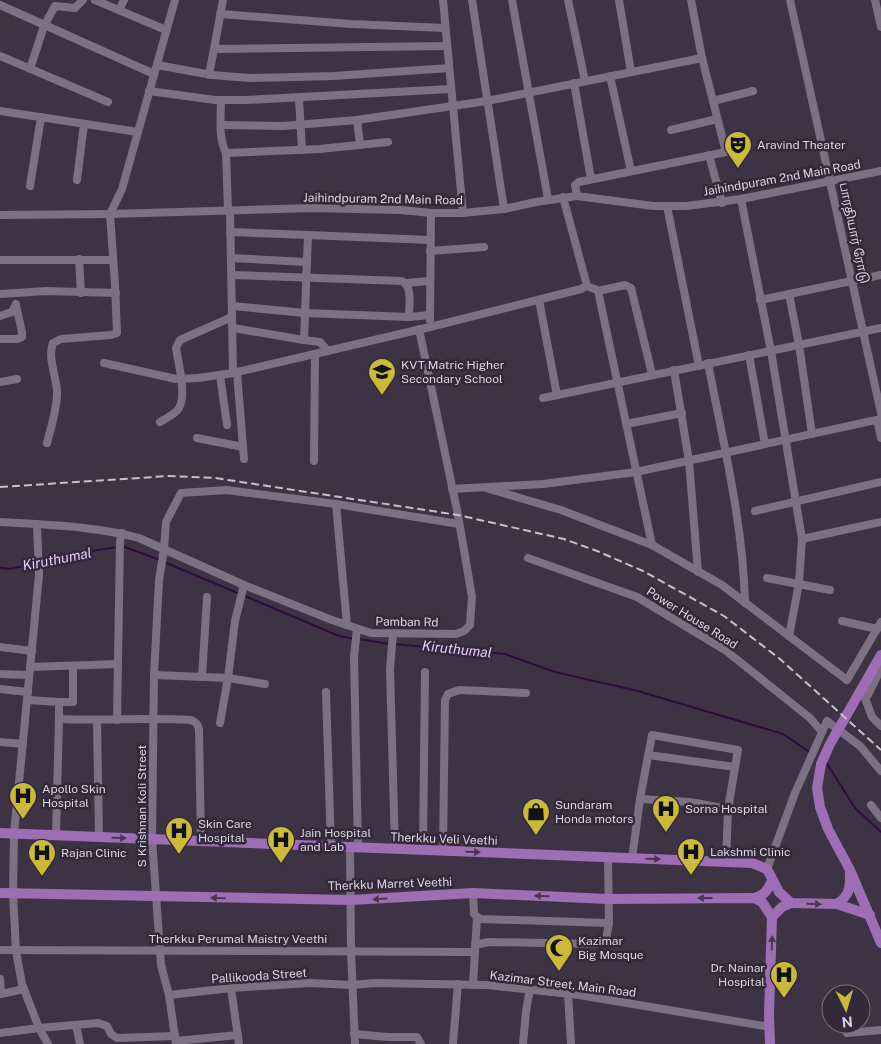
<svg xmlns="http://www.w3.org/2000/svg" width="881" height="1044" font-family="'Public Sans','Noto Sans Tamil',sans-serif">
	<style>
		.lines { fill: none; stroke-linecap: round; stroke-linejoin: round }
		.stream { stroke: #300b41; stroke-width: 2 }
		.minor { stroke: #7d7084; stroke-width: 8 }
		.major { stroke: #9d6eb6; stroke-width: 10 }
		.rail { stroke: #c7c0cb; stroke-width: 2; stroke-dasharray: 8 4; stroke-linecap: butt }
		.oneway { fill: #483753 }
		.labels { text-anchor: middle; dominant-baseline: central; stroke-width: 5; stroke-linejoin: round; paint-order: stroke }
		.poi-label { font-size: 12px; fill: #dcd5e0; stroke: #33293a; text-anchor: start }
		.street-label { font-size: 12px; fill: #dcd5e0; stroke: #33293a }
		.water-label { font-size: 14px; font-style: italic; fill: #e7c7fa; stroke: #33293a }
	</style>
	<rect width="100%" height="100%" fill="#3e3344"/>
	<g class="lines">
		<g class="stream">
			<path d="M122,546L160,560"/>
			<path d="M41,562L84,552L118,547"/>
			<path d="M164,562L240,594"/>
			<path d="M0,568L10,569L37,563"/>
			<path d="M245,596L339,636L354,639"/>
			<path d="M359,639L389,644"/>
			<path d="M393,644L505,654L555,672L638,691L783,734L811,753"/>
			<path d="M826,762L855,808L881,832"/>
		</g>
		<g class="minor">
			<path d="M95,0L166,30"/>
			<path d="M223,0L214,49L447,46"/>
			<path d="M443,0L463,213"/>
			<path d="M472,0L504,209"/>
			<path d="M512,0L548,199"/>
			<path d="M568,0L585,81"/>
			<path d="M619,0L631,72"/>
			<path d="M790,0L881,413"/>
			<path d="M875,0L881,27"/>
			<path d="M0,5L154,74"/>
			<path d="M119,10L124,0"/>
			<path d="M220,14L351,24L445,28"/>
			<path d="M0,56L108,102"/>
			<path d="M157,65L212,75L250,78L334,76L449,68"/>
			<path d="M30,69L44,26L55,6L75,8L83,0"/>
			<path d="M209,75L214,49"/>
			<path d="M610,76L631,171"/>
			<path d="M574,83L591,179"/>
			<path d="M149,91L215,100H247L451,89"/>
			<path d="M299,98L302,150"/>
			<path d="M221,100C221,116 218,138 226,153L320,149L388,142"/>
			<path d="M713,101L753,91"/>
			<path d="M0,111L138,132"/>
			<path d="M357,120L360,145"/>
			<path d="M221,125L283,126L357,120L487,101L702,58"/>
			<path d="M671,130L717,119"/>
			<path d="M226,153L228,210"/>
			<path d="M709,155L722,203"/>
			<path d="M77,180L84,124"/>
			<path d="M30,186L41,117"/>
			<path d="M577,196L575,185L579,182L726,152L702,58L691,0"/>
			<path d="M563,197L586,282V286"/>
			<path d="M741,199L771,351L802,539L799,583L789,636"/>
			<path d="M667,206L699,366"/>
			<path d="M230,210L233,373"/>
			<path d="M0,215L110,214L313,208L401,210L431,213H463L504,209L536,202L577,196L653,206H686L741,199L881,171"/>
			<path d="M230,232L308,235"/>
			<path d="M430,251L484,247"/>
			<path d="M231,258L307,262"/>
			<path d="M79,259L81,293"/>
			<path d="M0,260H113"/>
			<path d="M232,275L402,281C413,287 409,306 409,317L430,315"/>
			<path d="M406,283L430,281"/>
			<path d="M598,291L625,285L631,288L652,374"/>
			<path d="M0,294L47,291L116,293"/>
			<path d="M789,294L799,345L812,434"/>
			<path d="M539,300L557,395"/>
			<path d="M760,300L881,275"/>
			<path d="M232,306L305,313L409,317"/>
			<path d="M0,316L12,312L16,304"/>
			<path d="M430,320L431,213"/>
			<path d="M233,328L304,340"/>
			<path d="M0,339H17L22,337V332L16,305"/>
			<path d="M328,351L320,342L304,340L308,235L430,240"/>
			<path d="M749,355L765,444"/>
			<path d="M104,363L176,379L198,378L233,373L430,327L581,289L586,286L595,289L598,291L652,545"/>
			<path d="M708,363C723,442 743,522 745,603"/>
			<path d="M674,370L689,461L698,572"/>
			<path d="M237,372L244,459"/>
			<path d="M220,375L227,425"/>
			<path d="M0,382L17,379"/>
			<path d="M543,398L881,328"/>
			<path d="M877,420L881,438"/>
			<path d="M160,422C166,418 176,414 179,408C187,395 178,362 176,348L180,340L232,317"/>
			<path d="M626,424L682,413"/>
			<path d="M197,438L243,447"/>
			<path d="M47,443C51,427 57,410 57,393C57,377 47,358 53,343L61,339L111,335L117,333L115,285L110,214L122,189L175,0"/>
			<path d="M314,461L315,354"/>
			<path d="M486,488L561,510L652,545L722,585L847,680L881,622"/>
			<path d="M452,489L543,484L636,472L881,419"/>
			<path d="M336,504L347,625"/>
			<path d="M755,511L881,482"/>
			<path d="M0,522C46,525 95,526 139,538L244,585L332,620L371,633L456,634L464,631L470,625L472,597L458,515L419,329"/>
			<path d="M37,524L39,575L14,834L13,894L16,951L22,984L39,1028L48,1044"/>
			<path d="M802,539L881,522"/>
			<path d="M528,558L637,597L725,650L810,718L822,732"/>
			<path d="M767,578L830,590"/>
			<path d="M842,621L877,629"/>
			<path d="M357,629L354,657L358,848"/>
			<path d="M393,634L390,669L395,849"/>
			<path d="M0,647L32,651"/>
			<path d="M30,667L118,664"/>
			<path d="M881,668L868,695L865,698L872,717L881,726"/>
			<path d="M0,674L29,675"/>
			<path d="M154,675L228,678L265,684"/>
			<path d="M202,677L207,597"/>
			<path d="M0,689L28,692"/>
			<path d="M326,692L331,847"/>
			<path d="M27,700L59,702V719C103,721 147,717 191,720C196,722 198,724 199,730L201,841"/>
			<path d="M59,702H73V666"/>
			<path d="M117,720L120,541L122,533"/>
			<path d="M97,721L99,837"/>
			<path d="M220,723L228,678L235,621L244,585"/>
			<path d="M0,742L23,744"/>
			<path d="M648,755L735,767"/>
			<path d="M640,799L652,735L738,750L728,809"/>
			<path d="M871,805L881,818"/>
			<path d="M56,835L59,719"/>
			<path d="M350,847L351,951L355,1044"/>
			<path d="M423,850L425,672"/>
			<path d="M443,851L445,700L448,694L459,690L526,693"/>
			<path d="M632,859L640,799L690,802L728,809L726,862"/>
			<path d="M767,869L795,793L827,721L860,746L881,771"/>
			<path d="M473,893L474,914L480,919L609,923"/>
			<path d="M475,945L489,942L596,944L606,940L609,923L608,858"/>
			<path d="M0,950L475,952"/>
			<path d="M0,979L1,994L24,989"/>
			<path d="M473,985L477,917"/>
			<path d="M231,988L239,1044"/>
			<path d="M568,994L571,1044"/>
			<path d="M169,995L231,988L310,983L352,985L374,983L487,985L579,995L770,1027"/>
			<path d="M76,1025L80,1044"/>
			<path d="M0,1033L39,1028L98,1023L107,1026L111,1034L117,1038L175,1036"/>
			<path d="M847,1033L881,1030"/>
			<path d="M354,1034L388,1037H417L421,1044"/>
			<path d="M176,1041L238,1035"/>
			<path d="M176,1044L169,995L161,965L152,839L154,675L159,580L164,549L166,522L181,493L226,490L336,504L459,524"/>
			<path d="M453,1044L458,984"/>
			<path d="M523,1044L526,1011L530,989"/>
		</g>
		<g class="major">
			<path d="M881,655L830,744L821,764L817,788L820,807L828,829L850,870L881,943"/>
			<path d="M0,833L752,863L767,869L779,892L791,903L837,904L870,915"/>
			<path d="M0,893L351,900L473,893L608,899L754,898L762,902L772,917"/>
			<path d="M754,898C765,895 767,891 772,881"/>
			<path d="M837,904C850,895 850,888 850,873"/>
			<path d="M770,1044L769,1014L772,917L782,907L791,903"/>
		</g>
		<path class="rail" d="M0,487L169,476L215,478L458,515L564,539L597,551L643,571L724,616L780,659L881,750"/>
	</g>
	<defs><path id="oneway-solid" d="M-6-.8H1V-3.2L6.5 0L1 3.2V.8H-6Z" transform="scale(1.25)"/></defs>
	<g class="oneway">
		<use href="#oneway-solid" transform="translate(119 838) rotate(2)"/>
		<use href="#oneway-solid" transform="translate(473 852) rotate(2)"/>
		<use href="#oneway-solid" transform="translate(653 859) rotate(2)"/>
		<use href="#oneway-solid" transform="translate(542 896) rotate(-178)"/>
		<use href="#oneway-solid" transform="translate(218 898) rotate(-179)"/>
		<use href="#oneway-solid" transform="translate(705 898) rotate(180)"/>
		<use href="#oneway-solid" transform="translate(380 899) rotate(177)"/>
		<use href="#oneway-solid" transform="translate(814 904) rotate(1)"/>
		<use href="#oneway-solid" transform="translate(772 943) rotate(-88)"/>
	</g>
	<defs>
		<symbol id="theatre-pin" viewBox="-11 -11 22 30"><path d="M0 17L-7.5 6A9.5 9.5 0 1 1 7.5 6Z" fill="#c9ba3a" stroke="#33293a"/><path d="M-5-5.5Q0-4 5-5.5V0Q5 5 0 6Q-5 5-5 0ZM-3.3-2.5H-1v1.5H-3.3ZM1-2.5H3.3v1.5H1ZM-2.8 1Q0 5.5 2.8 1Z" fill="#111"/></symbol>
		<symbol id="school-pin" viewBox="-11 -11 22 30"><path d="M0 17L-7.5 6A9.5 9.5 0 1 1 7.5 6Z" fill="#c9ba3a" stroke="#33293a"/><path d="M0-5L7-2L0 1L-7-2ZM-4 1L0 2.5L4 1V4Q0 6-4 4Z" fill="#111"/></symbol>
		<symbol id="hospital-pin" viewBox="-11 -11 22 30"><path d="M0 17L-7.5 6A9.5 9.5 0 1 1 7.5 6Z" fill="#c9ba3a" stroke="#33293a"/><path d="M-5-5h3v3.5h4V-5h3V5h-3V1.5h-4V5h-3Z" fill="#111"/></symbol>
		<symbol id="shop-pin" viewBox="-11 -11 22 30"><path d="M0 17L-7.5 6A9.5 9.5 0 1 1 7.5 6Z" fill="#c9ba3a" stroke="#33293a"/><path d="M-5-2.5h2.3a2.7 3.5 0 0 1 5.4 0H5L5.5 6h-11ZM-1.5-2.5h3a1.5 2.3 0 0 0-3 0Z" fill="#111"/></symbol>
		<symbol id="mosque-pin" viewBox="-11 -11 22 30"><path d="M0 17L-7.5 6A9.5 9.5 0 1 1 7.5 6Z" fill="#c9ba3a" stroke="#33293a"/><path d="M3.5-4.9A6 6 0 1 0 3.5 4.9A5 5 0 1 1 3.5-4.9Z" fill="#111"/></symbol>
	</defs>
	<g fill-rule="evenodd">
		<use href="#theatre-pin" x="722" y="129" width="32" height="43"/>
		<use href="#school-pin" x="366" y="356" width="32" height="43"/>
		<use href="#hospital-pin" x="7" y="780" width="32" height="43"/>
		<use href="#hospital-pin" x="650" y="793" width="32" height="43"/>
		<use href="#shop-pin" x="520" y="796" width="32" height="43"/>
		<use href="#hospital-pin" x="163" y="815" width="32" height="43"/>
		<use href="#hospital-pin" x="265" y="824" width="32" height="43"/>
		<use href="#hospital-pin" x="675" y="836" width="32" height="43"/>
		<use href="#hospital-pin" x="26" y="837" width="32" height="43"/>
		<use href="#mosque-pin" x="543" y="932" width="32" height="43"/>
		<use href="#hospital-pin" x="768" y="959" width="32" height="43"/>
	</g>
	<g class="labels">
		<g class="poi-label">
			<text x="757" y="145">Aravind Theater</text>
			<text x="401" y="365">KVT Matric Higher<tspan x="401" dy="14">Secondary School</tspan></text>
			<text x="42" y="789">Apollo Skin<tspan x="42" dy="14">Hospital</tspan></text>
			<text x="555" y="805">Sundaram<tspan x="555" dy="14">Honda motors</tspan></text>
			<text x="685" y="809">Sorna Hospital</text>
			<text x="198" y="824">Skin Care<tspan x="198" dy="14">Hospital</tspan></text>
			<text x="300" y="833">Jain Hospital<tspan x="300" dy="14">and Lab</tspan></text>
			<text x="710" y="852">Lakshmi Clinic</text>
			<text x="61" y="853">Rajan Clinic</text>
			<text x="578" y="941">Kazimar<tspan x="578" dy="14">Big Mosque</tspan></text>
			<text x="765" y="968" text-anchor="end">Dr. Nainar<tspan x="765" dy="14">Hospital</tspan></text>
		</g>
		<g class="street-label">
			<text transform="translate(782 178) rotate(-10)">Jaihindpuram 2nd Main Road</text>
			<text transform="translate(383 199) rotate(1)">Jaihindpuram 2nd Main Road</text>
			<text transform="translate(854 233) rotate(78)">பாரதியார் ரோடு</text>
			<text transform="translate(692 618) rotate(32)">Power House Road</text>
			<text transform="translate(407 622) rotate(1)">Pamban Rd</text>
			<text transform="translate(142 806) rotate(-90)">S Krishnan Koli Street</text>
			<text transform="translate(444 839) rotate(2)">Therkku Veli Veethi</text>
			<text transform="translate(390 884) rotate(-2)">Therkku Marret Veethi</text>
			<text x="238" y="939">Therkku Perumal Maistry Veethi</text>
			<text transform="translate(259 976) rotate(-4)">Pallikooda Street</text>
			<text transform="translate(563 984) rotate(7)">Kazimar Street, Main Road</text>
		</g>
		<g class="water-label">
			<text transform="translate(57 559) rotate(-11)">Kiruthumal</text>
			<text transform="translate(457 649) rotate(6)">Kiruthumal</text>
		</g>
	</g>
	<g transform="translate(846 1009) rotate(175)"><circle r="24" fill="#33293a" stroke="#776e7c"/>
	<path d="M0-4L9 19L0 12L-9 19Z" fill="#c9ba3a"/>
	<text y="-8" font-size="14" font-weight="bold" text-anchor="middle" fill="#dcd5e0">N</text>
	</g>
</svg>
